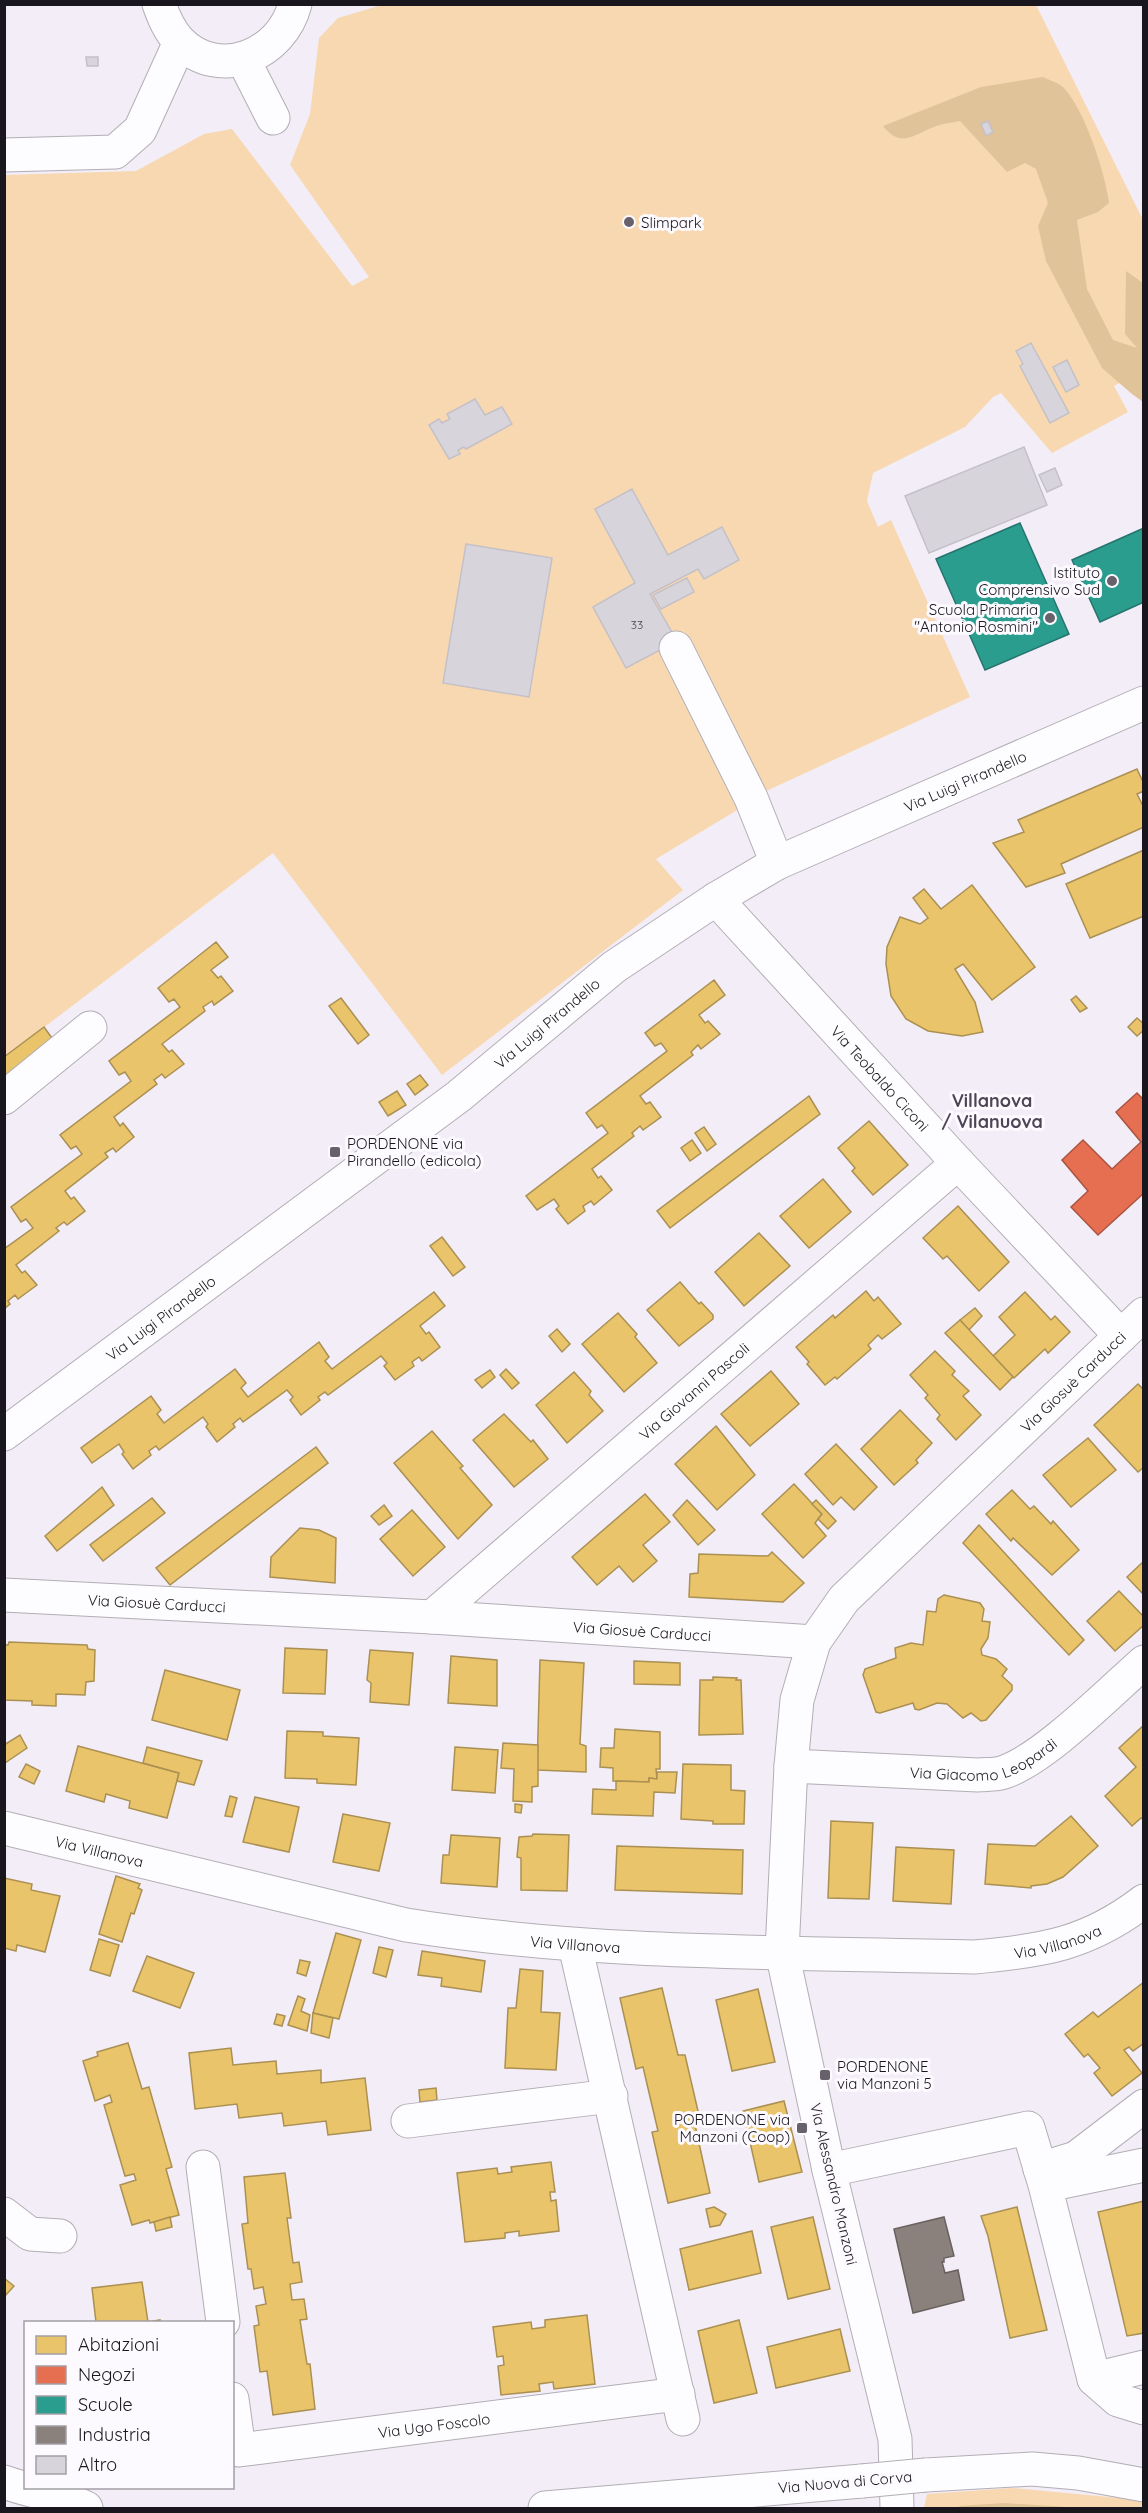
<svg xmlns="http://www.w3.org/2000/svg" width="1148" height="2513" font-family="Quicksand,sans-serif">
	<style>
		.green { fill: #f7d8b0 }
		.forest { fill: #e1c39a }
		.homes { fill: #e9c46a; stroke: #ab9053; stroke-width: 1.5 }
		.shops { fill: #e76f51; stroke: #aa5441; stroke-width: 1.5 }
		.schools { fill: #2a9d8f; stroke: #25746d; stroke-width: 1.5 }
		.industry { fill: #8a817c; stroke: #686160; stroke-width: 1.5 }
		.building { fill: #d8d4dc; stroke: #c4c0c8; stroke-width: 1.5 }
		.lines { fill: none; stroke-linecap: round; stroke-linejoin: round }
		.minor-casing { stroke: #b2aeb5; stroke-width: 35 }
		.major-casing { stroke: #b2aeb5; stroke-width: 35 }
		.minor { stroke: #fdfcfe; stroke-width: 33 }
		.major { stroke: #fdfcfe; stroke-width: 33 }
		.major-bridge-casing { stroke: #b2aeb5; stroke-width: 35; stroke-linecap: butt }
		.major-bridge { stroke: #fdfcfe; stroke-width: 33 }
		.poi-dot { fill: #66616a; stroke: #fcfafe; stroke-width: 2 }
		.labels { text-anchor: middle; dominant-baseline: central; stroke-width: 6; stroke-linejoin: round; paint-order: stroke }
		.number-label { font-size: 12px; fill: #4a464e }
		.poi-label { font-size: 15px; fill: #1a161d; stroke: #fcfafe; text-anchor: start }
		.street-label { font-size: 15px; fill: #1a161d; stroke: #fcfafe }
		.quarter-label { font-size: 18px; font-weight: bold; fill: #4d4555; stroke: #fcfafe }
	</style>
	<rect width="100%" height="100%" fill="#f3edf8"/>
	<g class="green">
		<path d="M385,4L1036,5L1143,220V370L1114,386L1128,412L1052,453L1001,393L993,397L965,427L873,473L867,501L878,527L891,520L970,697L751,798L739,809L656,859L683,890L442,1075L273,853L5,1057V175L136,171L204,134L232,129L352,286L369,277L290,165L310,114L319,38L338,18Z"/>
		<path d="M1012,2488L1130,2499L1144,2503L1143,2508H924L927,2494Z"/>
	</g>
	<g class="forest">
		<path d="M1043,77C1049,80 1059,83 1064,88C1085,111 1105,172 1109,203L1098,212L1077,220L1087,289L1113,340L1137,348L1125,334L1126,271L1143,283V402L1132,394L1102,368L1046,261L1038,226L1048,203L1036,169L1025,163L1007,172L960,121C950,123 940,124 931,128C911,137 900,147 883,126L981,87Z"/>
		<path d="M1004,2503L1083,2508H960L959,2506Z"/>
	</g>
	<g class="homes">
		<path d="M1137,769L1144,784V791L1137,794L1144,808V827L1061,864L1065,873L1026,887L993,843L1024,832L1018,820Z"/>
		<path d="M1144,850V916L1090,938L1066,884Z"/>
		<path d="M972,885L1035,967L992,1000L963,964L955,969L975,1002L983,1032L962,1036L928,1031L906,1019L891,996L886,964L887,947L900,917L920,924L928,918L913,898L924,889L941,909Z"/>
		<path d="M216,942L228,957L211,970L218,978L221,976L233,991L214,1005L212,1001L203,1007L205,1011L162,1044L169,1052L172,1050L184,1064L165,1078L162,1074L154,1080L157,1084L114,1117L120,1126L123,1123L134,1137L116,1152L113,1148L105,1153L108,1157L65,1191L71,1199L74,1197L85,1211L67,1225L64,1222L56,1228L59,1231L16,1265L22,1273L25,1271L37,1285L18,1299L15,1295L8,1301L10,1304L4,1309V1249L33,1228L26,1219L21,1222L11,1207L82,1154L76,1146L71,1149L60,1135L131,1081L125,1072L119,1075L109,1061L180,1007L174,999L169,1002L158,988Z"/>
		<path d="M714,980L725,995L699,1015L705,1023L708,1021L720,1034L701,1049L698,1045L691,1052L693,1055L640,1096L646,1104L650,1102L661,1117L643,1130L640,1126L632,1133L634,1136L592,1169L598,1178L601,1176L612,1190L594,1205L591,1201L583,1206L585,1211L568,1224L556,1209L559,1206L554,1199L537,1210L526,1196L608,1133L602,1125L597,1128L586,1113L667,1051L661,1043L655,1046L645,1033Z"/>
		<path d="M1076,996L1087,1008L1080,1012L1071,1000Z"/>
		<path d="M341,998L369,1035L358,1044L329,1006Z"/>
		<path d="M1137,1018L1144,1024V1030L1137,1036L1128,1027Z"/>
		<path d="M44,1027L57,1045L4,1084V1057Z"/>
		<path d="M420,1075L428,1085L415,1095L407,1084Z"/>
		<path d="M397,1091L406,1105L388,1116L379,1102Z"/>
		<path d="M809,1096L820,1114L670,1228L657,1211Z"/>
		<path d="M869,1121L908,1165L873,1195L852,1171L855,1168L838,1148Z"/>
		<path d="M704,1127L716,1144L707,1151L695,1133Z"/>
		<path d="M692,1140L701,1153L690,1161L681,1148Z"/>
		<path d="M823,1179L851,1212L809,1248L780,1216Z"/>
		<path d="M958,1206L1009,1262L979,1291L947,1256L943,1259L923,1238Z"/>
		<path d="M759,1233L790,1266L744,1306L715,1272Z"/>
		<path d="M442,1237L465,1267L453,1276L430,1246Z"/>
		<path d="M680,1282L699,1304L701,1302L713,1315V1319L679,1346L647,1310Z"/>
		<path d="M866,1291L874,1301L878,1297L901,1324L882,1339L878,1335L868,1345L871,1349L837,1379L835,1377L825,1385L807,1364L809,1362L796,1347L833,1315L835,1318Z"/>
		<path d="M434,1292L445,1306L420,1326L426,1334L429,1332L440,1347L422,1361L419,1357L412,1362L414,1366L395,1380L384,1366L387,1363L381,1356L328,1395L325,1392L318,1397L320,1400L301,1415L290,1400L293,1397L287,1390L243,1422L240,1418L233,1424L235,1427L217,1442L206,1427L208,1424L203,1417L159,1450L156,1446L149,1451L151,1455L133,1469L122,1454L124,1452L119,1444L92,1463L81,1448L151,1396L161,1410L157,1414L164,1423L235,1369L246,1383L241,1388L248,1397L319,1342L329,1357L325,1361L332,1369Z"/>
		<path d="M1025,1292L1051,1320L1055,1316L1070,1332L1048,1353L1045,1349L1014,1378L993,1356L1015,1335L999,1317Z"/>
		<path d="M975,1308L982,1316L969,1330L960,1320Z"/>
		<path d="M618,1313L637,1334L635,1337L657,1363L624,1392L582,1344Z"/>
		<path d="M960,1320L1013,1377L1000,1390L945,1333Z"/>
		<path d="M557,1329L570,1344L562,1352L549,1336Z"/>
		<path d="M935,1351L955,1371L952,1375L969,1391L963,1396L981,1415L956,1440L937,1419L940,1415L925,1398L928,1395L910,1375Z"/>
		<path d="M506,1369L519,1383L512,1389L500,1375Z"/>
		<path d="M490,1370L495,1377L482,1388L475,1380Z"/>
		<path d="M771,1371L799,1404L750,1446L721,1414Z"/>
		<path d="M574,1372L591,1391L589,1395L603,1411L567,1443L536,1405Z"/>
		<path d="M1138,1384L1144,1390V1467L1138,1472L1094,1425Z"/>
		<path d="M900,1410L932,1443L916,1460L918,1463L894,1485L861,1449Z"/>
		<path d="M504,1414L531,1442L533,1440L548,1459L514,1487L473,1440Z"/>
		<path d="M716,1426L755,1475L717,1510L675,1464Z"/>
		<path d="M432,1431L463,1466L460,1468L492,1505L458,1539L394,1463Z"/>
		<path d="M1088,1438L1116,1470L1071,1507L1043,1475Z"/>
		<path d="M836,1444L877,1487L854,1510L841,1497L833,1505L805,1474Z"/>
		<path d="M316,1447L328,1463L170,1585L156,1568Z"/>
		<path d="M794,1484L822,1514L815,1523L826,1536L803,1558L762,1514Z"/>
		<path d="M102,1487L114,1505L57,1551L45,1536Z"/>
		<path d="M1012,1490L1030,1509L1034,1506L1051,1524L1053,1521L1079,1550L1052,1575L1013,1538L1011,1541L986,1514Z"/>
		<path d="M645,1494L670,1522L643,1545L657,1561L633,1582L619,1566L597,1585L572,1557Z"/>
		<path d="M152,1498L165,1513L103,1561L90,1545Z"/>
		<path d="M687,1500L715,1530L698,1545L673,1515Z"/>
		<path d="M816,1500L836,1521L828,1529L818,1519L822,1514L812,1504Z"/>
		<path d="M384,1505L392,1516L379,1525L371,1516Z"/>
		<path d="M412,1510L445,1547L413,1576L380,1539Z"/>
		<path d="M979,1525L1084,1640L1069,1655L963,1543Z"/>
		<path d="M300,1528L319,1530L336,1538L335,1583L270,1577L271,1557Z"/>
		<path d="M772,1552L804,1583L783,1602L689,1597L690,1574L698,1573L699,1554L768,1556Z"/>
		<path d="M1144,1561V1595L1127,1577Z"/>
		<path d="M1119,1591L1144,1617V1625L1115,1651L1087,1621Z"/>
		<path d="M944,1595L980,1603L984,1609L982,1621L990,1622L988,1638L981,1649L982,1655L996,1659L1007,1669L1002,1676L1012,1685V1690L986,1720L981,1721L971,1713L963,1718L947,1704L937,1703L919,1710L915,1709L913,1703L880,1713L876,1712L863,1675L865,1669L896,1658L895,1648L911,1643L923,1645L927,1611L936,1612L938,1599Z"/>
		<path d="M9,1642L87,1645L88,1649L95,1650L94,1681L86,1682L85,1695L56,1694V1706L32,1705V1701L4,1700V1645H8Z"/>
		<path d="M285,1648L327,1650L325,1694L283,1693Z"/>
		<path d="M370,1650L413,1653L409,1705L370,1702L371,1683L367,1680Z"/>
		<path d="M451,1656L497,1660V1706L448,1703Z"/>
		<path d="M540,1660L584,1663L580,1744L586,1746V1772L537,1770Z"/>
		<path d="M634,1661L680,1663V1685L634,1684Z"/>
		<path d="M165,1670L240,1690L227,1740L152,1720Z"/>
		<path d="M713,1677L737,1678L736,1680H741L743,1734L699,1735L700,1680H713Z"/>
		<path d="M1144,1725V1820L1141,1818L1132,1826L1105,1796L1136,1767L1119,1748Z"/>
		<path d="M615,1729L660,1732V1769H656L657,1779L649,1778V1782L613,1781V1768L600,1767L601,1748H614Z"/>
		<path d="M287,1731L323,1732V1736L359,1738L356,1785L317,1783V1779L285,1778Z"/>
		<path d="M20,1735L27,1748L5,1763L4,1745Z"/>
		<path d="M503,1743L538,1745V1786L532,1787V1802L513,1801L514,1769L501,1768Z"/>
		<path d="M78,1746L179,1773L167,1818L129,1808L130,1801L106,1794L104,1802L66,1791Z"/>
		<path d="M147,1747L202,1761L194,1785L177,1781L179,1773L143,1763Z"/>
		<path d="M455,1747L498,1750L495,1793L452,1790Z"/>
		<path d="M26,1764L40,1771L34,1784L19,1777Z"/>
		<path d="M683,1764L731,1765V1790L745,1791L744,1824H713V1821L681,1819Z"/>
		<path d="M657,1772H677L675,1793L654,1792L653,1816L592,1814L593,1789L616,1790V1781L649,1782V1778L657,1779Z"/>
		<path d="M230,1796L237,1798L232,1817L225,1816Z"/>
		<path d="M255,1797L299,1807L289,1852L243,1842Z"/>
		<path d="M515,1804L522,1805L521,1813L515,1812Z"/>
		<path d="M343,1814L390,1823L379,1871L333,1862Z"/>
		<path d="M1071,1816L1098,1846L1063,1877L1047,1884L1031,1886V1888L985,1884L988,1844L1035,1846Z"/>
		<path d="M831,1821L873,1823L869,1899L828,1898Z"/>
		<path d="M533,1834L569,1835L567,1891L521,1890V1858L517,1857L519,1837L532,1836Z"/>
		<path d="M451,1835L500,1838L497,1887L441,1883L443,1855H449Z"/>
		<path d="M617,1846L743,1850L742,1894L615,1890Z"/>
		<path d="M896,1847L954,1850L951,1904L893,1901Z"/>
		<path d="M116,1876L140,1884L138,1888L142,1890L134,1914L131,1913L122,1942L99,1934Z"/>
		<path d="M4,1878L32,1884L31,1890L60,1896L45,1952L17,1945L16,1951L4,1948Z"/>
		<path d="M336,1933L361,1940L339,2019L313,2013Z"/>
		<path d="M99,1939L119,1945L110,1976L90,1970Z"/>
		<path d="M379,1947L393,1950L386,1977L373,1973Z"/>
		<path d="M422,1951L485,1961L481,1992L441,1986L442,1978L418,1975Z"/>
		<path d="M147,1956L194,1973L180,2008L133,1991Z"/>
		<path d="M300,1960L310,1962L306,1976L297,1973Z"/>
		<path d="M520,1969L543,1971L541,2012L560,2013L556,2070L505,2068L508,2008H516Z"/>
		<path d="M1144,1982V2043L1133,2051L1129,2047L1124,2050L1142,2073L1112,2096L1094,2073L1100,2068L1088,2054L1084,2057L1065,2034L1093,2012L1098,2017Z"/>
		<path d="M662,1988L678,2055H685L701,2124L695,2125L710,2193L668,2203L652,2132L658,2131L643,2067L636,2069L620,1998Z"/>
		<path d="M758,1989L775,2062L732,2071L716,2000Z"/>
		<path d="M298,1996L305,1999L301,2011L310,2015L307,2031L288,2025Z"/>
		<path d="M313,2013L333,2018L329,2038L311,2033Z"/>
		<path d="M277,2014L285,2016L282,2026L274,2024Z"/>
		<path d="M128,2043L142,2089L149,2087L172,2167L166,2169L179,2215L150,2223L149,2220L132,2225L120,2185L136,2180L134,2174L125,2176L104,2105L112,2102L110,2095L95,2101L83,2061L98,2056L97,2052Z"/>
		<path d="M231,2048L233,2065L276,2061L277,2074L321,2070V2083L365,2078L371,2130L328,2135L326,2121L284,2126L282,2113L239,2118L237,2104L195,2109L189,2053Z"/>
		<path d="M436,2088L437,2100L420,2102L419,2090Z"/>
		<path d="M784,2101L802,2172L759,2182L743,2111Z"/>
		<path d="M551,2162L555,2192H550L551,2201L556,2200L559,2231L519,2236V2231L505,2233V2238L465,2242L457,2173L497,2168L498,2174L512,2172L511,2167Z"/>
		<path d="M285,2173L291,2218H287L293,2263L299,2262L302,2282L290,2284L292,2300L304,2299L307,2319L300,2320L307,2364H310L315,2409L273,2415L267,2371L260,2372L254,2326L259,2325L256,2306L266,2304L263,2287L254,2289L251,2269H248L242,2224L248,2223L244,2177Z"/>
		<path d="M1144,2201V2333L1127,2336L1098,2212Z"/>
		<path d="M714,2207L726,2214L720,2225L710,2227L706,2209Z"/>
		<path d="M1017,2207L1047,2330L1010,2338L988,2236L981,2216Z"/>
		<path d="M170,2217L172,2227L156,2231L154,2222Z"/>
		<path d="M813,2217L830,2289L788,2299L771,2227Z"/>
		<path d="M752,2231L761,2273L689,2290L680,2249Z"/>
		<path d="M4,2278L14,2286L4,2297Z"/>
		<path d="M142,2282L148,2322L160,2320V2322H96L92,2288Z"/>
		<path d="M587,2315L595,2384L554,2389L553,2382L539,2384L540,2391L501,2395L498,2366L504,2365L503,2356L497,2357L493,2327L531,2322L532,2329L545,2327V2320Z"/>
		<path d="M739,2320L757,2393L714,2403L698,2331Z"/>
		<path d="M840,2329L850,2371L776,2388L767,2347Z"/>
	</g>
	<path class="shops" d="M1137,1093L1144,1100V1193L1098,1235L1071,1207L1088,1191L1062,1160L1083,1140L1112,1169L1141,1142L1116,1112Z"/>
	<g class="schools">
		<path d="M1020,523L1069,634L985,670L936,559Z"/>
		<path d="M1144,528V602L1100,622L1072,560Z"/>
	</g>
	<path class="industry" d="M944,2217L954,2256L944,2258V2262H942L945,2273L958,2270L964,2300L913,2313L894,2229Z"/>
	<g class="building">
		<path d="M86,57H98V66H87Z"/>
		<path d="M988,121L993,132L986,136L981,124Z"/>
		<path d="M1031,343L1069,413L1050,423L1020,366L1023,364L1016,351Z"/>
		<path d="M1067,360L1079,385L1066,392L1053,367Z"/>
		<path d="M475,399L485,415L502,407L512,424L466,449L464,447L458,450L460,454L449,459L429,425L439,419L442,423L450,419L447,414Z"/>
		<path d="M1024,447L1047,505L929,553L905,496Z"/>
		<path d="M1055,468L1062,485L1047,492L1039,475Z"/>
		<path d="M632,489L668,555L722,527L739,560L704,579L698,569L650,594L677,641L626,668L593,607L635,583L595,509Z"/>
		<path d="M466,544L552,558L529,697L443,683Z"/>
		<path d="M687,578L694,592L661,609L653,595Z"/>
	</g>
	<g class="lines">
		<defs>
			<g id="minor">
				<path d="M159,4C164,18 169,30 179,41C219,82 282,55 295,4"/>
				<path d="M243,59L273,118"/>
				<path d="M4,155L115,152L140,130L180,42"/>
				<path d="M676,648L751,798L777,863"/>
				<path id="s1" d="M716,899L958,1163L1121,1336"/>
				<path d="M4,1098L90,1028"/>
				<path id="s2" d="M4,1434L459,1096L614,967L716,899L777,863L1144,703"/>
				<path id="s3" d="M4,1595L432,1617L814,1642"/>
				<path id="s4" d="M432,1617L958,1163"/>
				<path id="s5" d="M791,1766L978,1775C985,1774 994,1775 1001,1773C1041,1762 1110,1692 1144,1662"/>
				<path id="s6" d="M4,1828L406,1925C593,1955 785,1952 974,1957C1043,1951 1088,1944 1144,1901"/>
				<path d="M575,1945L683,2419"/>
				<path d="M408,2121L611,2096"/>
				<path d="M203,2167L223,2322"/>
				<path d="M1040,2169L1076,2158L1144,2106"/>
				<path d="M829,2170L1028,2128L1045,2185L1094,2379L1144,2367"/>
				<path d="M1047,2185L1144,2165"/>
				<path d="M4,2214L30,2234L60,2236"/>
				<path d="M1094,2379L1118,2400L1144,2408"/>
				<path id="s7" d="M232,2399L239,2450L678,2394"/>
				<path id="s8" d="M897,2508L895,2439L829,2170L782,1952L791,1766L797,1700L814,1642L844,1599L1144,1314"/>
			</g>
			<g id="major">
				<path d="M926,2475L1032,2469L1078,2473L1144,2485"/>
				<path d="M4,2482C31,2492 61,2495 86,2508"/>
				<path d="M545,2508L862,2481"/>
			</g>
		</defs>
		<use href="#minor" class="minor-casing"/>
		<use href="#major" class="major-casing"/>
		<use href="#minor" class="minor"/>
		<use href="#major" class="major"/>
		<defs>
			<path id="major-bridge" d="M862,2481L926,2475"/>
		</defs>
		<use href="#major-bridge" class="major-bridge-casing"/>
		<use href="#major-bridge" class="major-bridge"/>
	</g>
	<g class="poi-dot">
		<circle cx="629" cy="222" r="6"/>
		<circle cx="1112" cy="581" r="6"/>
		<circle cx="1050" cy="618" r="6"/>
		<rect x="329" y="1146" width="12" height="12" rx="3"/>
		<rect x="819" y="2069" width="12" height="12" rx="3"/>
		<rect x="796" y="2122" width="12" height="12" rx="3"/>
	</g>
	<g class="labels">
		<g class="number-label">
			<text x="637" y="624">33</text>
		</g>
		<g class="poi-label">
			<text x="641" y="222">Slimpark</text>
			<text x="1100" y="572" text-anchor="end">Istituto<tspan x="1100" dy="17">Comprensivo Sud</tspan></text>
			<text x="1038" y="609" text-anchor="end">Scuola Primaria<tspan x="1038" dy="17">"Antonio Rosmini"</tspan></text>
			<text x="347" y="1143">PORDENONE via<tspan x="347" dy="17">Pirandello (edicola)</tspan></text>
			<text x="837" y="2066">PORDENONE<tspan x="837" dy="17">via Manzoni 5</tspan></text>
			<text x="790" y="2119" text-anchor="end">PORDENONE via<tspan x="790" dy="17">Manzoni (Coop)</tspan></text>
		</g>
		<g class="street-label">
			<text stroke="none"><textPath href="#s2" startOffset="1167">Via Luigi Pirandello</textPath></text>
			<text stroke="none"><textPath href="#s2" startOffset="681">Via Luigi Pirandello</textPath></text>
			<text stroke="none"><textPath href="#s1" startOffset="243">Via Teobaldo Ciconi</textPath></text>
			<text stroke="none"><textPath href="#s2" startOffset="195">Via Luigi Pirandello</textPath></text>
			<text stroke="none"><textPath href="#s8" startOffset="1250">Via Giosuè Carducci</textPath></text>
			<text stroke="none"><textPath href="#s4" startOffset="346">Via Giovanni Pascoli</textPath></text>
			<text stroke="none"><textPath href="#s3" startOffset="153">Via Giosuè Carducci</textPath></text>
			<text stroke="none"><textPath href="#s3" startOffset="639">Via Giosuè Carducci</textPath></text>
			<text stroke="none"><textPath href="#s5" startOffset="196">Via Giacomo Leopardi</textPath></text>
			<text stroke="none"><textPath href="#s6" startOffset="98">Via Villanova</textPath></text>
			<text stroke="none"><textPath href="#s6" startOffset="1068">Via Villanova</textPath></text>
			<text stroke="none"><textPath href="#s6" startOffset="584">Via Villanova</textPath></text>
			<text transform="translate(834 2184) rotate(77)">Via Alessandro Manzoni</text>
			<text stroke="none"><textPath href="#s7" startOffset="248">Via Ugo Foscolo</textPath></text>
			<text transform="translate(845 2482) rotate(-5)">Via Nuova di Corva</text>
		</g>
		<g class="quarter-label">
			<text x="992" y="1100">Villanova<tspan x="992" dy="21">/ Vilanuova</tspan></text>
		</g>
	</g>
	<rect width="1148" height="2513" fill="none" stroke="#1a161d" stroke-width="12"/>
	<rect x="24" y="2321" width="210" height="168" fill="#fcfafe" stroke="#a29fa4" stroke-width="1.5"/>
	<rect x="36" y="2336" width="30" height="18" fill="#e9c46a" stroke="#a29fa4" stroke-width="1.5"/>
	<text x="78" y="2351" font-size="18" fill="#1a161d">Abitazioni</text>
	<rect x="36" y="2366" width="30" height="18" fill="#e76f51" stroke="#a29fa4" stroke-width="1.5"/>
	<text x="78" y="2381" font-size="18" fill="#1a161d">Negozi</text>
	<rect x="36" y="2396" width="30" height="18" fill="#2a9d8f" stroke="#a29fa4" stroke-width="1.5"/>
	<text x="78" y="2411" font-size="18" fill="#1a161d">Scuole</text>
	<rect x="36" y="2426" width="30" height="18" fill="#8a817c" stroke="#a29fa4" stroke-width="1.5"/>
	<text x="78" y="2441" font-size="18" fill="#1a161d">Industria</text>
	<rect x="36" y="2456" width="30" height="18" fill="#d8d4dc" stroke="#a29fa4" stroke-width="1.5"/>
	<text x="78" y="2471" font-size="18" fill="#1a161d">Altro</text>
</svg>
